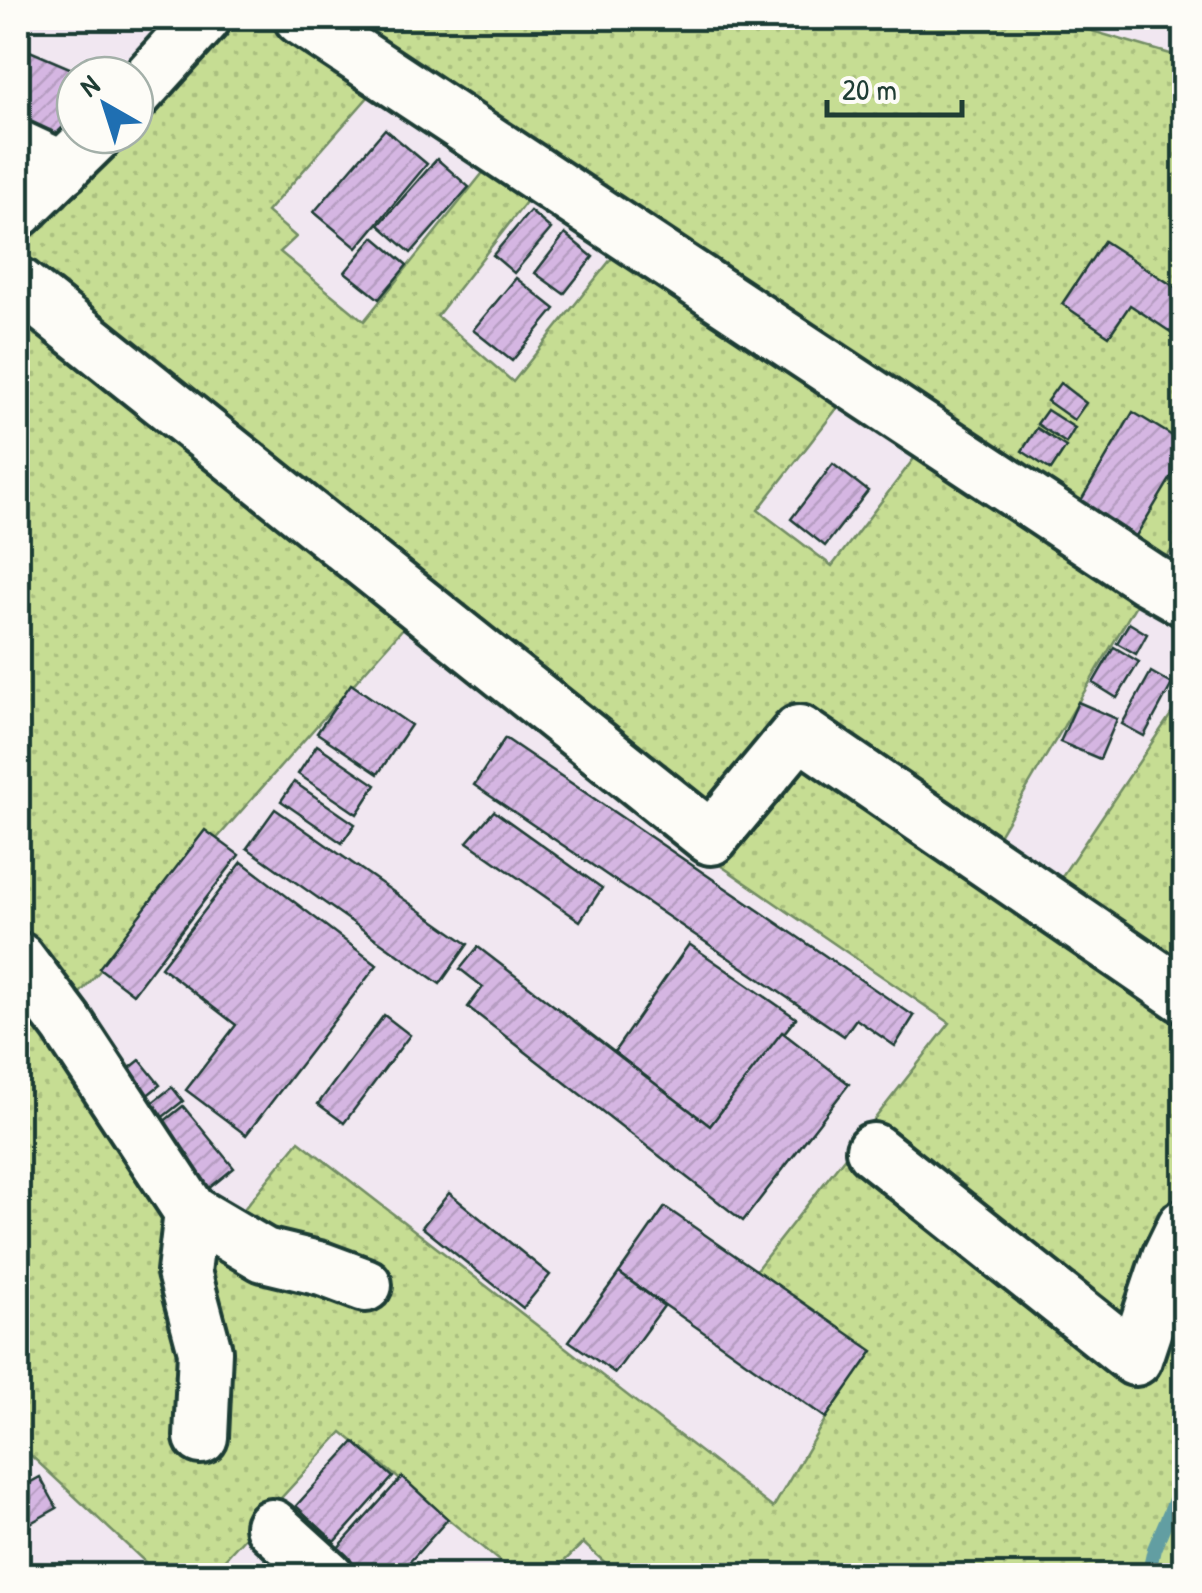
<svg xmlns="http://www.w3.org/2000/svg" width="1202" height="1593" font-family="'Patrick Hand',sans-serif">
	<style>
		.grass { fill: url(#grass-dots); stroke: #728d64; stroke-width: 2.5 }
		.lines { fill: none; stroke-linecap: round; stroke-linejoin: round }
		.stream { stroke: #629ea2; stroke-width: 14 }
		.building { fill: url(#building-hatch); stroke: #1f3d34; stroke-width: 2.5 }
		.minor-casing { stroke: #1f3d34; stroke-width: 60 }
		.minor { stroke: #fdfcf7; stroke-width: 52 }
	</style>
	<defs>
		<pattern id="grass-dots" width="8" height="8" patternUnits="userSpaceOnUse" patternTransform="scale(2.5)"><rect width="8" height="8" fill="#c6dd93"/><path d="M2 2h.1M6 6h.1" fill="none" stroke="#aabf7f" stroke-width="1.8" stroke-linecap="round"/></pattern>
		<pattern id="building-hatch" width="6" height="6" patternUnits="userSpaceOnUse" patternTransform="scale(2.5)"><rect width="6" height="6" fill="#d5b6e2"/><path d="M-1 1l2-2M0 6l6-6M5 7l2-2" fill="none" stroke="#b69dc2"/></pattern>
	</defs>
	<rect width="100%" height="100%" fill="#f1e7f1"/>
	<filter id="ink" filterUnits="userSpaceOnUse"><feTurbulence type="fractalNoise" baseFrequency=".01" numOctaves="2"/><feDisplacementMap in="SourceGraphic" scale="20" xChannelSelector="R" yChannelSelector="G"/><feConvolveMatrix kernelMatrix="1 2 1 2 8 2 1 2 1" color-interpolation-filters="sRGB"/></filter>
	<g filter="url(#ink)">
		<g class="grass">
			<path d="M236,18H270L376,88L267,212L296,237L280,252L364,321L486,169L526,202L437,316L513,382L616,253L845,398L758,510L832,566L916,456L1140,598L995,842L792,702L707,804L18,266V230L120,135H135V121Z"/>
			<path d="M316,18H1048L1184,58V532L1160,567Z"/>
			<path d="M18,311L405,626L50,1027L219,1240L299,1141L773,1508L826,1418L756,1270L950,1023L714,861L796,760L1184,1023V1575H619L583,1543L550,1575H516L342,1432L210,1575H159L26,1451L18,1439Z"/>
			<path d="M1184,695V972L1058,882Z"/>
		</g>
		<g class="lines">
			<path class="stream" d="M1148,1576L1154,1549L1184,1479"/>
		</g>
		<g class="building">
			<path d="M18,46L86,75H75V100L59,137L18,119Z"/>
			<path d="M385,129L427,164L357,248L314,212Z"/>
			<path d="M437,159L469,187L411,253L379,225Z"/>
			<path d="M530,211L551,229L514,273L493,255Z"/>
			<path d="M565,234L593,257L564,294L535,273Z"/>
			<path d="M374,237L407,265L379,299L345,272Z"/>
			<path d="M1104,241L1184,293V341L1130,305L1109,336L1062,304Z"/>
			<path d="M516,278L555,309L512,361L473,330Z"/>
			<path d="M1060,383L1086,403L1074,420L1047,401Z"/>
			<path d="M1047,410L1075,428L1066,443L1037,424Z"/>
			<path d="M1133,412L1184,443V456L1136,536L1080,502Z"/>
			<path d="M1037,428L1066,447L1051,470L1022,451Z"/>
			<path d="M833,464L868,491L825,546L791,519Z"/>
			<path d="M1129,623L1147,634L1136,654L1117,643Z"/>
			<path d="M1114,647L1139,662L1117,698L1093,683Z"/>
			<path d="M1151,672L1172,684L1144,736L1122,724Z"/>
			<path d="M351,684L411,725L378,774L317,733Z"/>
			<path d="M1078,702L1117,719L1100,759L1060,742Z"/>
			<path d="M505,738L914,1016L895,1046L856,1019L844,1036L474,785Z"/>
			<path d="M317,745L376,785L357,814L298,774Z"/>
			<path d="M294,782L355,824L342,843L281,801Z"/>
			<path d="M275,809L468,944L440,984L247,848Z"/>
			<path d="M494,811L602,888L580,921L467,842Z"/>
			<path d="M205,830L239,855L133,994L99,968Z"/>
			<path d="M242,862L377,965L246,1135L186,1090L236,1025L161,967Z"/>
			<path d="M689,944L796,1018L710,1126L614,1052Z"/>
			<path d="M478,947L710,1126L782,1032L849,1084L743,1221L468,1007L483,987L460,969Z"/>
			<path d="M384,1015L410,1035L344,1123L318,1104Z"/>
			<path d="M140,1060L160,1085L135,1105L115,1080Z"/>
			<path d="M172,1087L183,1101L154,1124L143,1110Z"/>
			<path d="M183,1106L234,1168L202,1194L152,1131Z"/>
			<path d="M449,1193L550,1275L523,1308L422,1227Z"/>
			<path d="M665,1207L873,1351L826,1418L619,1273Z"/>
			<path d="M619,1273L664,1306L615,1373L569,1341Z"/>
			<path d="M354,1442L393,1477L335,1542L296,1506Z"/>
			<path d="M40,1477L57,1508L18,1530V1489Z"/>
			<path d="M402,1477L448,1519L397,1576H367L337,1549Z"/>
		</g>
		<g class="lines">
			<defs>
				<g id="minor">
					<path d="M301,18L1147,578L1184,599"/>
					<path d="M135,94L204,18"/>
					<path d="M18,147L63,168"/>
					<path d="M18,211L96,135"/>
					<path d="M18,284L711,838L799,732L1184,996"/>
					<path d="M18,959L67,1024L191,1212L184,1272L205,1351L201,1437"/>
					<path d="M873,1150L1135,1359L1169,1257L1184,1226"/>
					<path d="M191,1212L264,1255L322,1269L365,1285"/>
					<path d="M272,1526L327,1576"/>
				</g>
			</defs>
			<use href="#minor" class="minor-casing"/>
			<use href="#minor" class="minor"/>
		</g>
	</g>
	<rect width="1202" height="1593" fill="none" stroke="#fdfcf7" stroke-width="60"/>
	<rect x="30" y="30" width="1142" height="1533" fill="none" stroke="#1f3d34" stroke-width="4" filter="url(#ink)"/>
	<g transform="translate(105 105) rotate(321)"><circle r="48" fill="#fdfcf7" stroke="#a4b0a9" stroke-width="2.5"/>
	<path d="M0-8L18 38L0 25L-18 38Z" fill="#1f6fb2"/>
	<text y="-15" font-size="28" font-weight="bold" text-anchor="middle" fill="#1f3d34">N</text>
	</g>
	<path d="M827 100v15h135v-15" fill="none" stroke="#1f3d34" stroke-width="5"/>
	<text x="842" y="100" font-size="30" fill="#1f3d34" stroke="#fdfcf7" stroke-width="8" paint-order="stroke">20 m</text>
</svg>
